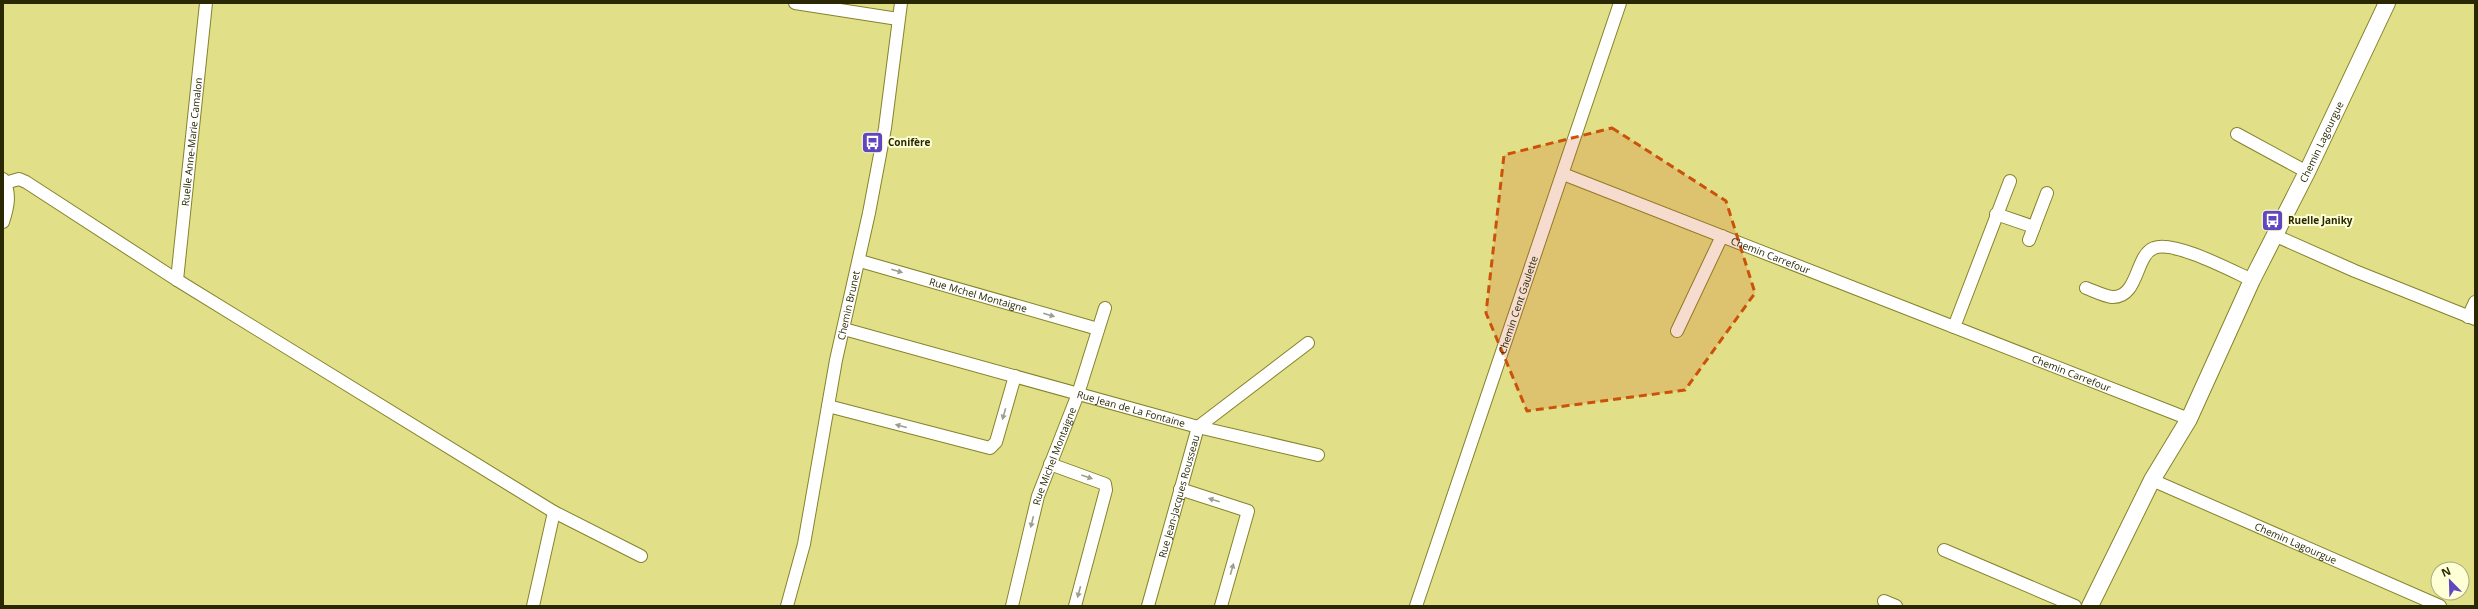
<svg xmlns="http://www.w3.org/2000/svg" width="2478" height="609" font-family="'Open Sans',sans-serif">
	<style>
		.lines { fill: none; stroke-linecap: round; stroke-linejoin: round }
		.street-casing { stroke: #85832b; stroke-width: 14 }
		.secondary-casing { stroke: #85832b; stroke-width: 18 }
		.street { stroke: #fff; stroke-width: 12 }
		.secondary { stroke: #fff; stroke-width: 16 }
		.oneway { fill: #9f9e8e }
		.marked { fill: #cb520b; fill-opacity: 0.2; stroke: #cb520b; stroke-width: 3; stroke-dasharray: 8 5; stroke-linejoin: round }
		.labels { text-anchor: middle; dominant-baseline: central; stroke-width: 4; stroke-linejoin: round; paint-order: stroke }
		.street-label { font-size: 10px; fill: #292803; stroke: #feffd5 }
		.poi-label { font-size: 10px; font-weight: bold; fill: #292803; stroke: #feffd5; text-anchor: start }
	</style>
	<rect width="100%" height="100%" fill="#e1e089"/>
	<g class="lines">
		<defs>
			<g id="street">
				<path d="M795,3L898,19"/>
				<path d="M2237,134L2307,172"/>
				<path id="s1" d="M1563,174L2189,419"/>
				<path d="M3,179C11,193 8,207 3,222"/>
				<path d="M5,183L19,179L26,182L177,280L554,512L641,556"/>
				<path d="M1996,214L2034,227"/>
				<path d="M2274,235L2355,271L2475,319"/>
				<path d="M2029,240L2047,193"/>
				<path id="s2" d="M860,261L1098,329"/>
				<path id="s3" d="M177,280L206,3"/>
				<path d="M2086,288C2094,291 2104,296 2112,297C2139,298 2135,255 2154,248C2174,240 2232,271 2252,280"/>
				<path d="M2468,317L2475,302"/>
				<path d="M1954,327L2010,181"/>
				<path id="s4" d="M844,329L1198,427L1318,455"/>
				<path d="M1677,331L1722,236"/>
				<path d="M828,406L990,448L996,442L1015,376"/>
				<path d="M1050,464L1105,484L1106,490L1075,606"/>
				<path id="s5" d="M2152,480L2440,606"/>
				<path d="M1180,489L1248,511L1221,606"/>
				<path d="M1944,550L2075,606"/>
				<path d="M1884,601L1896,606"/>
				<path d="M533,606L554,512"/>
				<path id="s6" d="M787,606L804,544L836,360L869,213L885,128L901,3"/>
				<path id="s7" d="M1012,606L1038,496L1078,394L1105,308"/>
				<path id="s8" d="M1148,606L1198,427L1308,343"/>
				<path id="s9" d="M1416,606L1620,3"/>
			</g>
			<g id="secondary">
				<path id="s10" d="M2090,606L2152,480L2189,419L2252,280L2307,172L2387,3"/>
			</g>
		</defs>
		<use href="#street" class="street-casing"/>
		<use href="#secondary" class="secondary-casing"/>
		<use href="#street" class="street"/>
		<use href="#secondary" class="secondary"/>
	</g>
	<defs><path id="oneway-solid" d="M-6-.8H1V-3.2L6.5 0L1 3.2V.8H-6Z"/></defs>
	<g class="oneway">
		<use href="#oneway-solid" transform="translate(897 271) rotate(16)"/>
		<use href="#oneway-solid" transform="translate(1049 315) rotate(16)"/>
		<use href="#oneway-solid" transform="translate(1004 414) rotate(106)"/>
		<use href="#oneway-solid" transform="translate(901 426) rotate(-165)"/>
		<use href="#oneway-solid" transform="translate(1087 477) rotate(19)"/>
		<use href="#oneway-solid" transform="translate(1214 500) rotate(-162)"/>
		<use href="#oneway-solid" transform="translate(1032 522) rotate(104)"/>
		<use href="#oneway-solid" transform="translate(1232 569) rotate(-74)"/>
		<use href="#oneway-solid" transform="translate(1079 592) rotate(105)"/>
	</g>
	<path class="marked" d="M1612,128L1726,201L1755,293L1685,390L1527,411L1486,313L1504,155Z"/>
	<defs>
		<symbol id="bus-square" viewBox="-11 -11 22 22"><rect x="-9" y="-9" width="18" height="18" rx="4" fill="#6046bf" stroke="#feffd5"/><path d="M-5-6H5V4H4V6H2V4H-2V6H-4V4H-5ZM-3.5-4V0h7V-4ZM-3.5 1.2v1.5H-2V1.2ZM2 1.2v1.5H3.5V1.2Z" fill="#fff"/></symbol>
	</defs>
	<g fill-rule="evenodd">
		<use href="#bus-square" x="860" y="130" width="25" height="25"/>
		<use href="#bus-square" x="2260" y="208" width="25" height="25"/>
	</g>
	<g class="labels">
		<g class="street-label">
			<text stroke="none"><textPath href="#s3" startOffset="139">Ruelle Anne-Marie Camalon</textPath></text>
			<text stroke="none"><textPath href="#s10" startOffset="519">Chemin Lagourgue</textPath></text>
			<text stroke="none"><textPath href="#s1" startOffset="223">Chemin Carrefour</textPath></text>
			<text stroke="none"><textPath href="#s2" startOffset="123">Rue Mchel Montaigne</textPath></text>
			<text stroke="none"><textPath href="#s6" startOffset="307">Chemin Brunet</textPath></text>
			<text stroke="none"><textPath href="#s9" startOffset="318">Chemin Cent Gaulette</textPath></text>
			<text stroke="none"><textPath href="#s1" startOffset="546">Chemin Carrefour</textPath></text>
			<text stroke="none"><textPath href="#s4" startOffset="298">Rue Jean de La Fontaine</textPath></text>
			<text stroke="none"><textPath href="#s7" startOffset="156">Rue Michel Montaigne</textPath></text>
			<text stroke="none"><textPath href="#s8" startOffset="114">Rue Jean-Jacques Rousseau</textPath></text>
			<text stroke="none"><textPath href="#s5" startOffset="157">Chemin Lagourgue</textPath></text>
		</g>
		<g class="poi-label">
			<text x="888" y="142">Conifère</text>
			<text x="2288" y="220">Ruelle Janiky</text>
		</g>
	</g>
	<rect width="2478" height="609" fill="none" stroke="#292803" stroke-width="8"/>
	<g transform="translate(2450 581) rotate(337)"><circle r="19" fill="#feffd5" stroke="#a9a981"/>
	<path d="M0-3L7 15L0 10L-7 15Z" fill="#6046bf"/>
	<text y="-6" font-size="11" font-weight="bold" text-anchor="middle" fill="#292803">N</text>
	</g>
</svg>
